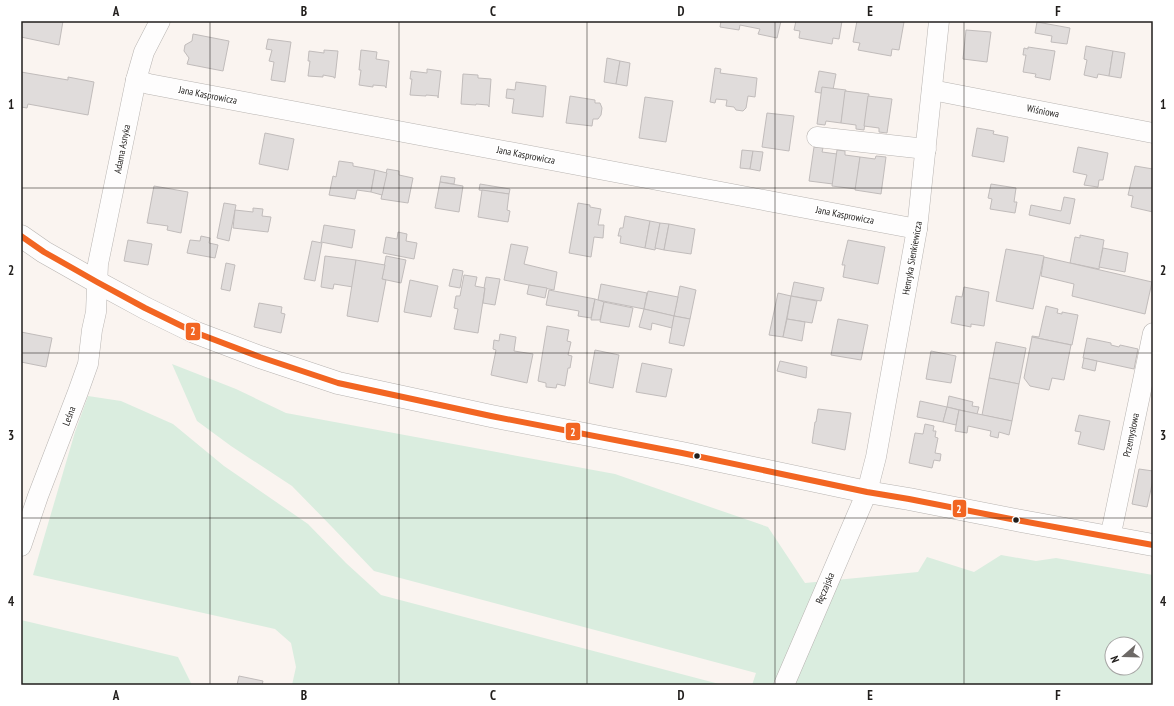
<svg xmlns="http://www.w3.org/2000/svg" width="1174" height="706" font-family="'PT Sans Narrow',sans-serif">
	<style>
		.green { fill: #daeddf; fill-rule: evenodd }
		.building { fill: #e0dcdb; stroke: #c1bcbb }
		.lines { fill: none; stroke-linecap: round; stroke-linejoin: round }
		.minor-casing { stroke: #b8b4b1; stroke-width: 21 }
		.major-casing { stroke: #b8b4b1; stroke-width: 23 }
		.minor { stroke: #fefdfd; stroke-width: 20 }
		.major { stroke: #fefdfd; stroke-width: 22 }
		.bus-1-casing { stroke: #fff; stroke-width: 9 }
		.bus-1 { stroke: #f26522; stroke-width: 6 }
		.grid { fill: none; stroke: #211e1c; stroke-width: 1; stroke-opacity: 0.55 }
		.bus-dot { fill: #211e1c; stroke: #fff; stroke-width: 1.5 }
		.labels { text-anchor: middle; dominant-baseline: central; stroke-width: 3; stroke-linejoin: round; paint-order: stroke }
		.street-label { font-size: 10px; fill: #211e1c; stroke: #fff }
		.line-badge { stroke: #fff; stroke-width: 1.5 }
		.badge-label { font-size: 11px; text-anchor: middle; font-weight: bold; fill: #fff }
		.neatline { fill: none; stroke: #211e1c; stroke-width: 1.5 }
		.grid-label { font-size: 13px; text-anchor: middle; font-weight: bold; fill: #211e1c }
	</style>
	<rect width="100%" height="100%" fill="#faf4f0"/>
	<g class="green">
		<path d="M172,364L236,389L286,413L615,474L768,527L805,583L918,572L927,557L974,572L1001,555L1036,561L1056,558L1153,575V685H752L756,673L374,571L333,528L292,486L231,446L197,421ZM1112,644H1136V668H1112Z"/>
		<path d="M88,396L121,401L173,424L224,466L308,524L346,563L381,595L723,685H292L296,667L291,643L275,629L33,575L75,432Z"/>
		<path d="M21,620L178,657L192,685H21Z"/>
	</g>
	<g class="building">
		<path d="M21,21H63L59,45L21,37Z"/>
		<path d="M721,21H781L777,38L758,34L760,29L740,25L739,30L720,27Z"/>
		<path d="M796,21H842L839,39L833,38L832,44L799,38L800,31L794,30Z"/>
		<path d="M857,21H899L904,22L899,50L892,49L891,56L858,50L860,43L853,42Z"/>
		<path d="M1037,22L1070,28L1067,44L1051,42L1052,36L1035,33Z"/>
		<path d="M966,30L991,32L987,62L963,59Z"/>
		<path d="M193,34L229,41L223,71L187,64L189,58L184,51L185,45L192,41Z"/>
		<path d="M268,39L291,42L285,82L271,80L274,62L269,61L272,50L266,49Z"/>
		<path d="M1086,46L1113,51L1109,76L1098,74L1097,78L1084,75L1087,60L1084,59Z"/>
		<path d="M1028,47L1055,51L1050,80L1035,77L1036,74L1023,72L1026,55H1023L1024,48L1028,49Z"/>
		<path d="M324,50L338,51L335,78H334V77L323,75V77L308,76L310,61H308L309,51L324,53Z"/>
		<path d="M361,50L377,52L376,59L389,61L386,88L385,86L373,85V87L359,85L361,70H359Z"/>
		<path d="M1113,51L1125,53L1121,78L1109,76Z"/>
		<path d="M607,58L620,61L616,84L604,82Z"/>
		<path d="M620,61L630,63L627,86L616,84Z"/>
		<path d="M715,68L721,69L720,73L757,78L755,97L748,96L746,108L743,111L736,110L734,107L726,106L727,100L716,99L715,103L710,102Z"/>
		<path d="M427,69L441,71L438,98V96L426,95V96L410,95L412,79H410L411,71L427,73Z"/>
		<path d="M819,71L836,74L832,95L815,92Z"/>
		<path d="M21,72L68,80V77L94,82L88,115L28,104L27,108L21,107Z"/>
		<path d="M463,74L478,75V78L491,79L489,107L488,105L476,104V105L461,104Z"/>
		<path d="M516,82L546,86L543,117L512,113L514,99L506,98L507,89L515,90Z"/>
		<path d="M822,87L846,90L841,123L826,121L825,125L817,124Z"/>
		<path d="M845,91L869,94L864,130L856,129V125L841,123Z"/>
		<path d="M570,96L595,100V103H600L602,108L601,115L598,119H593L592,126L566,123Z"/>
		<path d="M868,96L892,99L887,133L879,132V128L864,126Z"/>
		<path d="M645,97L673,101L666,142L639,138Z"/>
		<path d="M767,113L794,116L789,151L762,147Z"/>
		<path d="M977,128L994,131L993,134L1008,137L1004,162L972,156Z"/>
		<path d="M265,133L294,139L288,170L259,164Z"/>
		<path d="M814,147L823,148L822,152L837,154L833,184L809,181Z"/>
		<path d="M1078,147L1108,153L1103,180H1099L1098,187L1084,185L1087,175L1073,172Z"/>
		<path d="M742,150L753,151L750,169L740,168Z"/>
		<path d="M837,150L845,151V155L860,157L856,189L832,186Z"/>
		<path d="M753,151L763,152L760,171L750,169Z"/>
		<path d="M876,156L886,157L881,194L855,190L860,157L875,159Z"/>
		<path d="M339,161L353,163V166L375,170L371,192L357,190L355,199L329,195L333,176L336,177Z"/>
		<path d="M1135,166L1153,169V212L1131,207L1133,196L1128,195Z"/>
		<path d="M387,169L399,171V175L413,178L408,203L381,199Z"/>
		<path d="M375,170L387,173L382,195L371,192Z"/>
		<path d="M441,176L455,178L454,184L440,182Z"/>
		<path d="M440,182L463,186L459,212L435,208Z"/>
		<path d="M480,184L510,189L509,194L479,190Z"/>
		<path d="M991,184L1016,188L1014,202H1017L1015,213L990,209L992,199L988,198Z"/>
		<path d="M154,186L188,192L181,233L167,230L168,226L147,223Z"/>
		<path d="M482,190L509,194L507,210L510,211L508,222L478,217Z"/>
		<path d="M1064,197L1075,199L1070,224L1029,215L1031,205L1061,211Z"/>
		<path d="M224,203L236,205L229,241L217,238Z"/>
		<path d="M578,203L590,205V207L601,209L598,225H604L603,238L594,237L591,257L569,253Z"/>
		<path d="M253,208L263,209L262,216L271,217L268,232L233,228L235,210L253,212Z"/>
		<path d="M625,216L650,221L645,248L620,243L621,236H618L620,228H623Z"/>
		<path d="M650,221L660,223L655,250L645,248Z"/>
		<path d="M660,223L669,224L664,250L655,248Z"/>
		<path d="M669,224L695,229L691,254L664,250Z"/>
		<path d="M324,225L355,230L352,248L321,242Z"/>
		<path d="M398,232L407,234L406,241L417,243L414,259L383,253L386,237L397,239Z"/>
		<path d="M1080,235L1104,240L1099,269L1070,263L1075,237L1080,238Z"/>
		<path d="M201,236L210,238L209,243L218,245L215,258L187,253L190,240L200,241Z"/>
		<path d="M128,240L152,244L148,265L124,261Z"/>
		<path d="M848,240L885,247L878,284L843,277L845,265H842Z"/>
		<path d="M312,241L322,243L315,281L304,279Z"/>
		<path d="M511,244L528,247L524,264L557,272L554,290L504,280Z"/>
		<path d="M1103,248L1128,253L1125,272L1099,267Z"/>
		<path d="M1006,249L1044,256L1033,309L996,301Z"/>
		<path d="M325,256L356,260L353,287L334,284L333,289L321,287Z"/>
		<path d="M386,256L406,260L401,283L382,279Z"/>
		<path d="M1044,257L1152,282L1145,314L1072,296L1074,284L1041,276Z"/>
		<path d="M356,260L385,265L382,279L386,280L378,322L347,316Z"/>
		<path d="M226,263L235,265L230,291L221,289Z"/>
		<path d="M453,269L463,271L460,288L449,286Z"/>
		<path d="M464,275L477,277L475,286L485,288L478,333L454,329L458,309L454,308L456,296H460Z"/>
		<path d="M486,277L500,279L495,305L483,303L485,288H484Z"/>
		<path d="M410,280L438,286L431,317L404,312Z"/>
		<path d="M794,282L824,288L821,301L791,296Z"/>
		<path d="M601,284L647,293L644,309L598,300Z"/>
		<path d="M529,285L547,288L545,298L527,294Z"/>
		<path d="M680,286L696,290L690,319L674,316Z"/>
		<path d="M964,287L989,292L984,326L971,324V327L951,323L956,296L962,297Z"/>
		<path d="M549,290L595,299L591,318L578,316L579,311L546,305Z"/>
		<path d="M648,291L678,297L674,316L644,309Z"/>
		<path d="M778,293L791,296L783,337L769,335Z"/>
		<path d="M791,296L817,301L812,323L787,319Z"/>
		<path d="M595,299L604,302L600,320H591Z"/>
		<path d="M604,302L633,308L629,327L600,322Z"/>
		<path d="M259,303L282,307L281,313L285,314L281,333L254,327Z"/>
		<path d="M1046,306L1058,309L1057,313L1062,314V312L1078,315L1072,345L1032,337V336L1039,337Z"/>
		<path d="M644,309L674,316L672,328L652,323L651,330L639,327Z"/>
		<path d="M674,316L690,319L684,346L669,343Z"/>
		<path d="M787,319L805,322L802,341L783,337Z"/>
		<path d="M838,319L868,325L861,360L831,355Z"/>
		<path d="M547,326L569,330L567,341L571,342L568,355L572,356L570,368H568L565,386L557,384L556,388L546,387V383L538,381Z"/>
		<path d="M21,332L52,338L46,367L21,362Z"/>
		<path d="M500,334L516,337L514,351L533,354L527,383L491,375L496,350L493,349L494,340L499,341Z"/>
		<path d="M1032,337L1071,345L1064,380L1052,378L1049,390L1030,386L1024,378Z"/>
		<path d="M1087,338L1111,343V345L1119,347L1120,345L1138,349L1134,369L1083,358Z"/>
		<path d="M996,342L1026,348L1019,384L989,378Z"/>
		<path d="M595,350L619,355L613,388L589,383Z"/>
		<path d="M931,351L956,356L951,383L926,379Z"/>
		<path d="M1084,358L1097,361L1095,371L1082,368Z"/>
		<path d="M780,361L807,367L806,378L777,371Z"/>
		<path d="M642,363L672,369L666,397L636,392Z"/>
		<path d="M989,378L1019,384L1012,421L982,415Z"/>
		<path d="M949,396L973,402L972,406L979,407L977,414L947,407Z"/>
		<path d="M920,401L947,407L943,422L917,417Z"/>
		<path d="M947,407L959,410L956,425L943,422Z"/>
		<path d="M818,409L851,413L845,450L812,443L815,422H816Z"/>
		<path d="M959,410L1012,421L1009,435L999,432L998,438L990,436L991,431L968,426L967,433L955,431Z"/>
		<path d="M1079,415L1110,421L1104,450L1078,444L1081,432L1075,431Z"/>
		<path d="M925,424L934,426L933,431H936L935,437L938,438L935,453L941,454L940,461L934,460L932,468L909,463L915,433L923,434Z"/>
		<path d="M1139,469L1153,471V480L1147,507L1132,504Z"/>
		<path d="M239,676L263,681L262,685H237Z"/>
	</g>
	<g class="lines">
		<defs>
			<g id="minor">
				<path d="M136,80L149,84L917,229"/>
				<path d="M932,90L1153,133"/>
				<path d="M817,137L926,149"/>
				<path d="M1110,538L1153,333"/>
				<path d="M21,546L38,496L78,392L88,364L92,330L96,312L98,264L136,80L144,52L160,21"/>
				<path d="M784,685L867,492L876,457L917,229L939,21"/>
			</g>
			<path id="major" d="M21,236L44,252L97,282L145,308L194,332L260,357L338,383L491,416L682,453L867,492L909,499L1016,520L1153,545"/>
		</defs>
		<use href="#minor" class="minor-casing"/>
		<use href="#major" class="major-casing"/>
		<use href="#minor" class="minor"/>
		<use href="#major" class="major"/>
		<defs>
			<path id="bus-1" d="M21,236L44,252L97,282L145,308L194,332L260,357L338,383L491,416L682,453L867,492L909,499L1016,520L1153,545"/>
		</defs>
		<use href="#bus-1" class="bus-1-casing"/>
		<use href="#bus-1" class="bus-1"/>
	</g>
	<path class="grid" d="M210,21V685M399,21V685M587,21V685M775,21V685M964,21V685M21,188H1153M21,353H1153M21,518H1153"/>
	<g class="bus-dot">
		<circle cx="697" cy="456" r="3.5"/>
		<circle cx="1016" cy="520" r="3.5"/>
	</g>
	<g class="labels">
		<g class="street-label">
			<text transform="translate(208 95) rotate(11)">Jana Kasprowicza</text>
			<text transform="translate(1043 111) rotate(11)">Wiśniowa</text>
			<text transform="translate(122 149) rotate(-79)">Adama Asnyka</text>
			<text transform="translate(526 155) rotate(11)">Jana Kasprowicza</text>
			<text transform="translate(845 215) rotate(11)">Jana Kasprowicza</text>
			<text transform="translate(912 258) rotate(-80)">Henryka Sienkiewicza</text>
			<text transform="translate(69 416) rotate(-69)">Leśna</text>
			<text transform="translate(1131 435) rotate(-78)">Przemysłowa</text>
			<text transform="translate(825 588) rotate(-67)">Ręczajska</text>
		</g>
	</g>
	<g class="line-badge">
		<rect x="185" y="322" width="16" height="19" rx="4" fill="#f26522"/>
		<rect x="565" y="422" width="16" height="19" rx="4" fill="#f26522"/>
		<rect x="952" y="499" width="15" height="19" rx="4" fill="#f26522"/>
	</g>
	<g class="badge-label">
		<text x="193" y="335">2</text>
		<text x="573" y="436">2</text>
		<text x="959" y="513">2</text>
	</g>
	<rect width="1174" height="706" fill="none" stroke="#ffffff" stroke-width="44"/>
	<g transform="translate(1124 656) rotate(250)"><circle r="19" fill="#ffffff" stroke="#a6a5a4"/>
	<path d="M0-3L7 15L0 10L-7 15Z" fill="#6d6966"/>
	<text y="-6" font-size="11" font-weight="bold" text-anchor="middle" fill="#211e1c">N</text>
	</g>
	<rect x="22" y="22" width="1130" height="662" class="neatline"/>
	<g class="grid-label">
		<text x="116" y="16">A</text>
		<text x="304" y="16">B</text>
		<text x="493" y="16">C</text>
		<text x="681" y="16">D</text>
		<text x="870" y="16">E</text>
		<text x="1058" y="16">F</text>
		<text x="11" y="109">1</text>
		<text x="1163" y="109">1</text>
		<text x="11" y="275">2</text>
		<text x="1163" y="275">2</text>
		<text x="11" y="440">3</text>
		<text x="1163" y="440">3</text>
		<text x="11" y="606">4</text>
		<text x="1163" y="606">4</text>
		<text x="116" y="700">A</text>
		<text x="304" y="700">B</text>
		<text x="493" y="700">C</text>
		<text x="681" y="700">D</text>
		<text x="870" y="700">E</text>
		<text x="1058" y="700">F</text>
	</g>
</svg>
